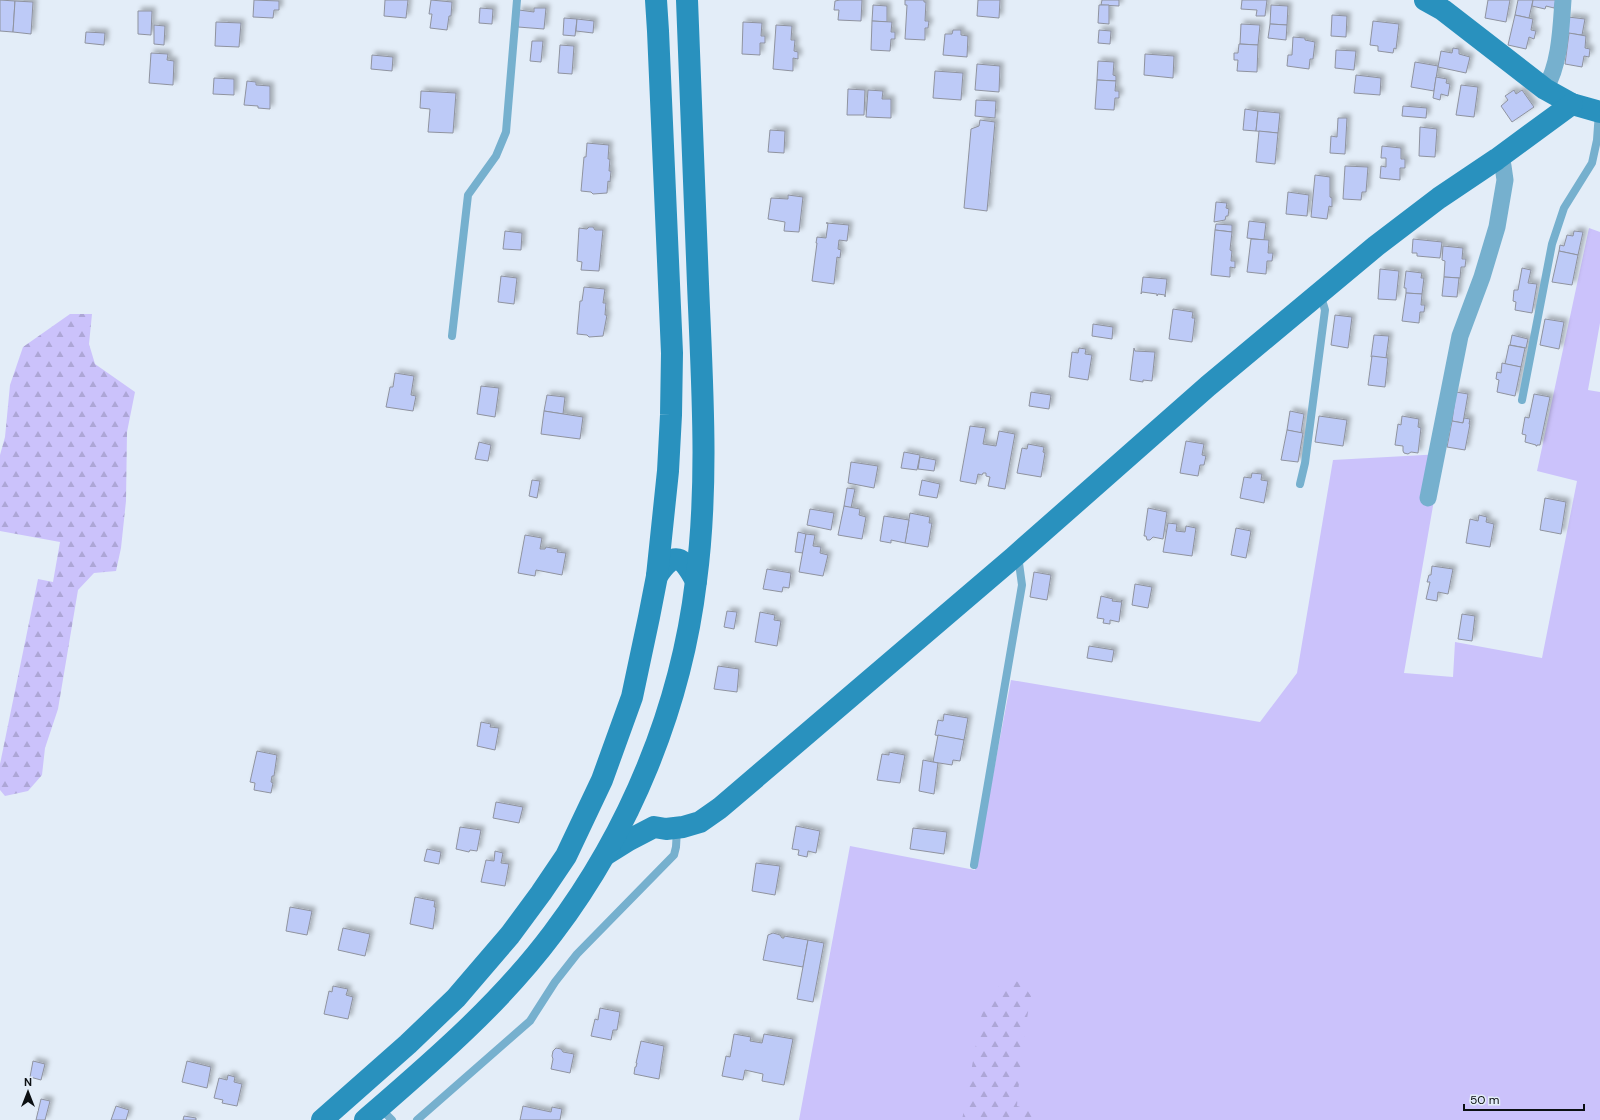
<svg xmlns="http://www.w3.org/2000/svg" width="1600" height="1120" font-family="'DM Sans',sans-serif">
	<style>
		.green { fill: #cbc2fb }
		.forest { fill: url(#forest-firs) }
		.building { fill: #bdcaf7; stroke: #8f939f; filter: url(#shadow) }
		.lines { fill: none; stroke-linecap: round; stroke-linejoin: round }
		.lane { stroke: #76b0ce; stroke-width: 8 }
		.street { stroke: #76b0ce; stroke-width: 17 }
		.secondary { stroke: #2991be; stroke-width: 22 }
	</style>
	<defs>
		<pattern id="forest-firs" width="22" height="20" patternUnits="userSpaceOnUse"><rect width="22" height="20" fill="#cbc2fb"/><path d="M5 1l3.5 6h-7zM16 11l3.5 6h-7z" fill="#ada6d6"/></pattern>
		<filter id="shadow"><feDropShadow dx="3.5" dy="-3.5" stdDeviation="2" flood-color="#0004"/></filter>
	</defs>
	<rect width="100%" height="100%" fill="#e3edf8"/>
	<path class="green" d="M1589,228L1600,232V323L1588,390L1600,392V1120H799L850,846L975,870L1011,680L1260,722L1297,673L1333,460L1442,454L1404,673L1453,677L1455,642L1542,658L1577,481L1537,471Z"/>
	<g class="forest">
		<path d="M70,314H92L89,344L95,364L135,392L127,432L126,501L121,548L116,571L94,573L78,590L58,709L45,748L42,775L28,791L5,796L0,790V764L38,579L53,582L60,542L0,531V455L5,437L10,385L23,347Z"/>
		<path d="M1005,978L1022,983L1031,996C1024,1032 1020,1069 1017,1106L1039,1113L1043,1120H962L983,1007Z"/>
	</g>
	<g class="building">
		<path d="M0,0L15,1L13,32L0,31Z"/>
		<path d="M254,0L279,1V10H274L273,18L253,17Z"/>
		<path d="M385,0H408L406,18L384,16Z"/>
		<path d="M431,0L452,2L451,16H449L447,30L430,28L432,14H429Z"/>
		<path d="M840,0H862L861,21L838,20L839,10H834L835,1Z"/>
		<path d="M905,0H924V2H926L925,21H929L928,28H925V40L905,39L907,5H905Z"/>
		<path d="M978,0H1000L999,18L977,16Z"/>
		<path d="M1102,0H1119V6L1101,5Z"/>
		<path d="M1242,0H1267L1265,16H1256L1257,10L1241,9Z"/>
		<path d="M1488,0H1510L1506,22L1485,18Z"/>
		<path d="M1518,0H1533L1529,18L1515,15Z"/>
		<path d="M1533,0H1556L1554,8L1546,6L1545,9L1532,6Z"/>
		<path d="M15,1L33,2L31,34L13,32Z"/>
		<path d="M873,5L887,6V22L872,21Z"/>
		<path d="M1099,5H1109V24L1098,23Z"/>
		<path d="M1271,5L1288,6L1287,25L1270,24Z"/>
		<path d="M480,8L493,9L492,24L479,23Z"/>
		<path d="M534,8H546L544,29L518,27L519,10L534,12Z"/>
		<path d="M138,11H152L151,35L138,34Z"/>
		<path d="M1332,15L1347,16L1346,37L1331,36Z"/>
		<path d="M1515,15L1533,19L1531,30L1536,31L1534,39L1529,37L1526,49L1508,45Z"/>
		<path d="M1568,17L1585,19L1582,35L1566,33Z"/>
		<path d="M564,18L577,19L575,36L563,35Z"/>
		<path d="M577,19L594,21L593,33L576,31Z"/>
		<path d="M872,21L892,22L891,32H895V39H891L890,51L871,50Z"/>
		<path d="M1373,21L1399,24L1396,49L1394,48L1393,53L1378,51V46L1370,45Z"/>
		<path d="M216,22L241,23L239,47L215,46Z"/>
		<path d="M743,22L762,23L761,36H765V43H760V55L742,54Z"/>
		<path d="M1241,24L1260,25L1258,45L1240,44Z"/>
		<path d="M1270,24L1287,25L1286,40L1268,38Z"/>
		<path d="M154,25L165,26L164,45L154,44Z"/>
		<path d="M776,25L792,26L791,40H795L794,51L798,52V59L793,58V71L773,69Z"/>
		<path d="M953,30H961V35L968,36L967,57L943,55L945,34H952Z"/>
		<path d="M1099,30L1111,31L1110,44L1098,43Z"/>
		<path d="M86,32L105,33L104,45L85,43Z"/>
		<path d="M1569,33L1586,36L1585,48L1590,49L1589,57L1584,56L1582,67L1565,64Z"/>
		<path d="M1293,37L1305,38V40L1315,42L1313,59H1310L1309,69L1287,66L1288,55H1292Z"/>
		<path d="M532,41H543L541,62L530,61Z"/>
		<path d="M1239,44L1258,45L1257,72L1237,71L1238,60H1234V53H1238Z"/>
		<path d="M560,45L574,46L572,74L558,73Z"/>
		<path d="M1453,48L1459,49V54L1470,57L1466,73L1438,67L1441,51L1452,53Z"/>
		<path d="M1336,50L1356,51L1354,70L1335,68Z"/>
		<path d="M151,53L168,54L167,60L174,61L173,85L149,83Z"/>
		<path d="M1145,54L1174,56L1173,78L1144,75Z"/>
		<path d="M372,55L393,57L392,71L371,69Z"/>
		<path d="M1098,61L1114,62L1113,75L1116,76V81L1097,80Z"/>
		<path d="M1415,62L1438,66L1434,91L1411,87Z"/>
		<path d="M977,64L1000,66L999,92L975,90Z"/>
		<path d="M935,71L963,73L961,100L933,98Z"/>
		<path d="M1356,75L1381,78L1380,95L1354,93Z"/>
		<path d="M1436,77L1447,79L1446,83L1450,84L1448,96L1441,94L1440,100L1433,98Z"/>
		<path d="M214,78L234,79V95L213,94Z"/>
		<path d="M1097,80L1116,81L1115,91H1119V98H1115L1114,110L1095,109Z"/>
		<path d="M247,81L256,82V85L270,86V109L258,108V106L244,105Z"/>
		<path d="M1461,85L1478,87L1474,117L1456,115Z"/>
		<path d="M848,89L865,90L864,115H847Z"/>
		<path d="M868,90L883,91L882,99H891V118L866,117Z"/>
		<path d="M1514,90L1516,94L1522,90L1534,107L1512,122L1501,106L1508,100L1505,96Z"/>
		<path d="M421,91L456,93L453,133L428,132L430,109L420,108Z"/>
		<path d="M976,100L996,101L995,118L975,116Z"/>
		<path d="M1403,106L1427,108L1426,118L1402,116Z"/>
		<path d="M1245,109L1258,111L1256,131L1243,130Z"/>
		<path d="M1258,111L1280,113L1278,133L1256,131Z"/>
		<path d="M1338,118H1347L1345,154L1330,153L1331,136L1337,137Z"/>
		<path d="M980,120L995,122L987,211L964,208L971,129L979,126Z"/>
		<path d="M1420,127L1437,129L1435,157L1419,156Z"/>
		<path d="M770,130L785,131L784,153L768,152Z"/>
		<path d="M1259,131L1278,133L1275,164L1256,162Z"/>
		<path d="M587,143L609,145L608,159H610L609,171H611L610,182L608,181L607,193L593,194L591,192L581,191L584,157H586Z"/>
		<path d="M1382,146L1401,148V159H1405V168H1400V180L1380,178L1381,166L1386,167V158H1381Z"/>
		<path d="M1345,166L1368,167L1366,192H1362L1361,200L1343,199Z"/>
		<path d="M1315,175L1330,177V197L1332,198V207L1329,206L1327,219L1311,217Z"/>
		<path d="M1288,192L1309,195L1307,216L1286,214Z"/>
		<path d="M788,195L803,197L799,232L784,231L785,222L768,219L771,198L788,199Z"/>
		<path d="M1216,202L1227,203L1226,208L1229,209L1228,216H1226L1225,220L1214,222Z"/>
		<path d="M1249,221L1266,223L1264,240L1247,238Z"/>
		<path d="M826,223H827L849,225L847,241L839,240L838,249L841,250L840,258L837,257L834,284L812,281L817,243H816L817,237L826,238L828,223Z"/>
		<path d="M1216,224L1232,225V232L1215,230Z"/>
		<path d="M589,227H593L595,230H603L599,271L581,270L582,262L577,261L579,228L587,229Z"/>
		<path d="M1215,230L1232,232L1230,250L1232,251L1231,261H1235V268L1230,267V277L1211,275Z"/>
		<path d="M505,231L522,233L521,250L503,249Z"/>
		<path d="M1574,231L1583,232L1578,255L1559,251L1560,245L1564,246L1567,235L1573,236Z"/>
		<path d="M1251,239L1269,240L1268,253H1273L1272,261H1267L1266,274L1247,272Z"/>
		<path d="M1413,239L1442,242L1440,258L1417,256V253H1412Z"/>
		<path d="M1443,246L1463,248L1462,259H1466L1465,267H1461L1460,278L1444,277L1445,261L1442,260Z"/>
		<path d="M1559,251L1578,255L1572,285L1552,282Z"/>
		<path d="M1522,268L1531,270L1528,283L1537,284L1532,313L1515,310L1516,302L1513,301L1514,290H1518Z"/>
		<path d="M1380,269L1399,271L1396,300L1378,299Z"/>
		<path d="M1406,271L1422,273L1421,278H1424L1422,294L1406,293V288H1404Z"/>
		<path d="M501,276L517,278L514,304L498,302Z"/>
		<path d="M1143,277L1167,279L1165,297V295L1158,294L1157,296V294L1142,292L1141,294Z"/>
		<path d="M1444,277L1459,278L1457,297L1442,296Z"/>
		<path d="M584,287L605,289L603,303H606L605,315H607L603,336L589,337L587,335L577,334L580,301H582Z"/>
		<path d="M1406,293L1422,294L1421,305H1425L1424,312H1420L1419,323L1402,321Z"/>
		<path d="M1173,309L1193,312L1192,318H1195L1192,342L1169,339Z"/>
		<path d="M1335,315L1352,317L1348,348L1331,345Z"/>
		<path d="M1545,319L1564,322L1559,349L1540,345Z"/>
		<path d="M1093,324L1113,327L1112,339L1092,336Z"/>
		<path d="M1374,335L1389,336L1386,358L1371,357Z"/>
		<path d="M1512,335L1528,339L1526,348L1510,345Z"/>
		<path d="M1509,345L1525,348L1521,367L1505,364Z"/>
		<path d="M1079,348L1086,349L1085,354L1092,355L1088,380L1069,377L1072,352L1078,353Z"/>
		<path d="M1134,348L1135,351L1155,352L1152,381L1143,380V382L1130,380Z"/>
		<path d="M1372,356L1388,358L1385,387L1368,385Z"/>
		<path d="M1502,363L1521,367L1515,396L1497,392L1499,380L1496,379L1497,372L1501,373Z"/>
		<path d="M395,373L414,376L411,395L416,396L413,411L386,407L390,387H393Z"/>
		<path d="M481,386L499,388L495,417L477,414Z"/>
		<path d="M1031,392L1051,395L1049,409L1029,406Z"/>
		<path d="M1456,392L1468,394L1463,423L1452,421Z"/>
		<path d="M1534,394L1550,397L1540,445H1537V446H1536V445L1525,442L1526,435L1522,434L1525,417L1529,418Z"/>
		<path d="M547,395L565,397L563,414L544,411Z"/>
		<path d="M544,411L583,417L580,439L541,434Z"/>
		<path d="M1290,411L1304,414L1301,433L1287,430Z"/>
		<path d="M1319,416L1347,420L1343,446L1315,442Z"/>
		<path d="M1402,416L1419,419L1418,427L1421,428L1418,453L1411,452L1408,454L1404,453L1403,451V446L1395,445L1398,424L1401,425Z"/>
		<path d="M1464,418L1470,419L1469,424H1470L1465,450L1447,447L1452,421L1463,423Z"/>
		<path d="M970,426L986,428L983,444L996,446L999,431L1015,434L1005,489L988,486L990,477L986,476V473H983L982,475L978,474L976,484L960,481Z"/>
		<path d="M1287,430L1303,433L1298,462L1281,460Z"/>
		<path d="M1186,441L1204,444L1202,455L1206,456L1204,465H1200L1198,476L1180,473Z"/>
		<path d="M479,442L491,445L488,461L475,459Z"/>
		<path d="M1028,444L1044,447L1043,452L1045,453L1041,477L1017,473L1022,448L1027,449Z"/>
		<path d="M904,452L920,455L917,470L901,468Z"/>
		<path d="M920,457L936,460L934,471L918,469Z"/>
		<path d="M851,462L878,466L874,488L848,483Z"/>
		<path d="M1252,473L1262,474L1261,480L1268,481L1264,503L1240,498L1244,477L1251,478Z"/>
		<path d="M532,480L540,481L537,498L529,496Z"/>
		<path d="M922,480L940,484L937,498L919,495Z"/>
		<path d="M847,488L855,489L851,508L844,506Z"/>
		<path d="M1545,498L1566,502L1561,534L1540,530Z"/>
		<path d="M844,506L860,509L859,515L866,517L862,539L838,535Z"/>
		<path d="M1148,508L1167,512L1163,539L1153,537L1150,540H1147L1146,536H1144Z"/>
		<path d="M810,509L834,513L831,530L807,525Z"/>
		<path d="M910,513L930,517L929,523H932L928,547L905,543Z"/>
		<path d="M1479,515L1487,517L1486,522L1494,524L1490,547L1466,543L1470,519L1478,521Z"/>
		<path d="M884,516L909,520L905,543L891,540V543L880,541Z"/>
		<path d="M1168,523L1177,524L1176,531L1185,532L1186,526L1196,528L1192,556L1163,552Z"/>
		<path d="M1236,528L1251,531L1246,558L1231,555Z"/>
		<path d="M798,532L806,534L803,553L795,552Z"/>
		<path d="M806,534L815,535L813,546L821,547L820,553L828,555L823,576L799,572Z"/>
		<path d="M525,535L542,538L540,549H545L546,547L558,549L557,552L566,553L562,575L536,570L535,576L518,573Z"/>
		<path d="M1432,566L1453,569L1448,594L1438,592L1437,601L1426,599L1430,582H1427L1429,575H1431Z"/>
		<path d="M767,569L791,573L789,588L783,587L782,592L763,589Z"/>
		<path d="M1034,572L1051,575L1047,600L1030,597Z"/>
		<path d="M1135,584L1152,587L1148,608L1132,605Z"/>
		<path d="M1101,596L1113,599L1112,601L1121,602L1122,600L1119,622L1110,620V624L1103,623L1104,619L1097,618Z"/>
		<path d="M727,611L737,612L734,629L724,627Z"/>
		<path d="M760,612L775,615L774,620L781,621L777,646L755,642Z"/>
		<path d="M1462,614L1475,616L1472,641L1458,639Z"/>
		<path d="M1089,646L1114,650L1112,662L1087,658Z"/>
		<path d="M718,666L739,669L737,692L714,689Z"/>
		<path d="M944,714L968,718L964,740L935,735L938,720L943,721Z"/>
		<path d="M481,722L491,724L490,727L499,728L495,750L477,746Z"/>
		<path d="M938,735L964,740L960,761L953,760L952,765L933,762Z"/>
		<path d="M257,751L277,755L274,776H272L271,782L273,783L271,793L254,790L255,783L250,782Z"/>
		<path d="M889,752L905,755L900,783L877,780L882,754L889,755Z"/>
		<path d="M923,760L938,763L934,794L919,791Z"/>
		<path d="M496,802L523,807L519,823L493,818Z"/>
		<path d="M796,826L820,831L816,853L808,851L807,857L798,855L799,850L792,849Z"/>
		<path d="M460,827L481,830L477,851L470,850L469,852L456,849Z"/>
		<path d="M913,828L947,832L944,854L910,849Z"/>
		<path d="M427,849L441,852L439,864L424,861Z"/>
		<path d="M495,851L503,853L501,863L509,864L505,886L481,882L486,860L494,861Z"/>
		<path d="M756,863L780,866L775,895L752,891Z"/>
		<path d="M415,897L435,901L434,907H436L433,929L410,924Z"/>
		<path d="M290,907L312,911L307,935L286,931Z"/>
		<path d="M343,928L370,934L365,956L338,950Z"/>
		<path d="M773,933L780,935L782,938H784V936L808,940L803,967L763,960L768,935Z"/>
		<path d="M808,940L824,943L813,1002L797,999Z"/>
		<path d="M333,986L348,989L346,995L353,997L348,1019L324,1014L329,991L332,992Z"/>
		<path d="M600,1008L620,1012L617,1030H613L611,1040L591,1036L595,1019L598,1020Z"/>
		<path d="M734,1034L751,1037L750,1041L762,1043L764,1034L793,1039L784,1085L762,1081L763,1074L745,1070L743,1080L722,1076L726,1056L730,1057Z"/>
		<path d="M641,1041L664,1046L659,1079L634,1074L635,1067H636L637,1063H636Z"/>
		<path d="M556,1048L561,1049L563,1052L574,1054L570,1073L551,1069L553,1059L552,1056L553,1051Z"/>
		<path d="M33,1061L45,1064L41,1080L30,1077Z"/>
		<path d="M187,1061L211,1067L207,1088L182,1082Z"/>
		<path d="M228,1075L235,1077L234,1082L242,1084L237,1106L222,1103L223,1100L214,1098L219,1078L227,1080Z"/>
		<path d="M41,1099L50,1101L45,1120H36Z"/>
		<path d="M116,1106L129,1110L126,1120H111Z"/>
		<path d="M523,1106L551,1112L552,1107L562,1109L560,1120H520Z"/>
		<path d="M184,1116L196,1118V1120H183Z"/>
	</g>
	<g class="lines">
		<g class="lane">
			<path d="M452,336L468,195L496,156L506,132L517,0"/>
			<path d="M1522,400L1552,244L1564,208L1592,163L1597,140L1599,112"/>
			<path d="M1300,484L1305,463L1325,310L1322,300L1319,296"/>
			<path d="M974,865L1022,585L1019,563L1014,558"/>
			<path d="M380,1108L392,1120"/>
			<path d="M417,1120L530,1021L555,982L577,954L674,855L676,847L677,829"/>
		</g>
		<g class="street">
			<path d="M1545,89C1560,65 1561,28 1563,0"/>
			<path d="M1428,498L1460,336L1482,277L1497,227L1505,180L1503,166L1497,159"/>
		</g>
		<g class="secondary">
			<path d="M1425,0L1443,10L1545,89L1572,104L1600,112"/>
			<path d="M657,576C674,550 683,556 696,581"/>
			<path d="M605,855L629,840L654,827L666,829L683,827L700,822L720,808L1014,557L1208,386L1376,246L1439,198L1497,159L1572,104"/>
			<path d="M322,1120L408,1044L456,998L510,935L541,893L566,856L602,780L632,697L649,617L657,576L668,471L671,415L672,353L658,31L656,0"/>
			<path d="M365,1120C432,1062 500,1004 553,933C630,831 681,707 696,581C709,484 702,382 698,284C694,190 691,95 687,0"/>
		</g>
	</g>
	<g transform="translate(28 1092)" stroke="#e3edf8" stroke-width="3" paint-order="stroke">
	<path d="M0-3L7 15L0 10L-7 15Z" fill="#0c1013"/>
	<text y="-6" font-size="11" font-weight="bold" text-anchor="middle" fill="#0c1013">N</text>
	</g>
	<path d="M1464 1104v6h120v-6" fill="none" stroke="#0c1013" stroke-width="2"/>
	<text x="1470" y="1104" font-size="12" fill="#0c1013" stroke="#e3edf8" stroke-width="3" paint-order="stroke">50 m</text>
</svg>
